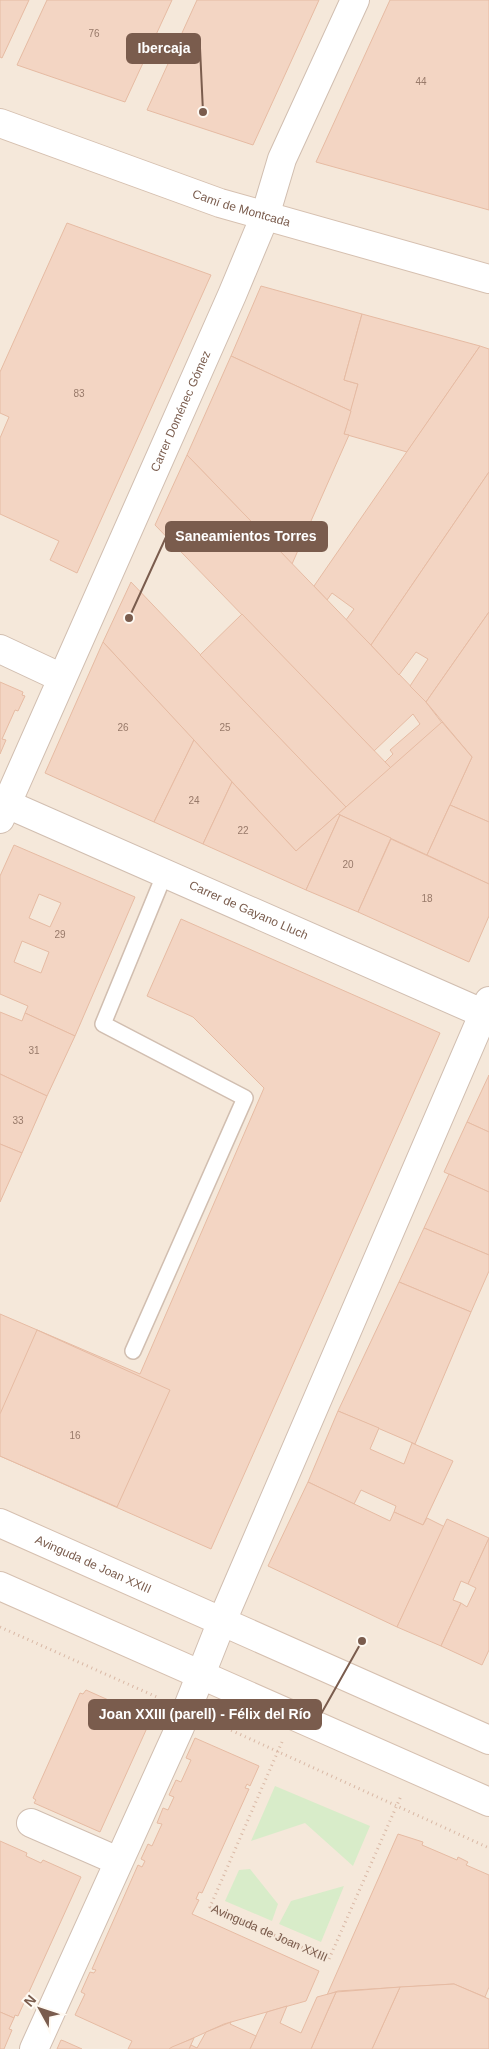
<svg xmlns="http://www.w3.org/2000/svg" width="489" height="2049" font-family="Arial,sans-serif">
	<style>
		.residential { fill: #f5e8da }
		.green { fill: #d8ecc9 }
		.building { fill: #f3d5c3; stroke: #e6bba3; fill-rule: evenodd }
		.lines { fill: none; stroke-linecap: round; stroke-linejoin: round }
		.lane-casing { stroke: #d1beb0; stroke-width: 18 }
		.street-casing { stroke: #d1beb0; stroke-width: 30 }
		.secondary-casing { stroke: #d6c0b0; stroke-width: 30 }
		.path { stroke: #d9b8a5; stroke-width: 3; stroke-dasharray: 1 4; stroke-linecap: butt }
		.lane { stroke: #fff; stroke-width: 15 }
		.street { stroke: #fff; stroke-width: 28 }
		.secondary { stroke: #fff; stroke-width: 28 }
		.labels { text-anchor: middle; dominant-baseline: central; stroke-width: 4; stroke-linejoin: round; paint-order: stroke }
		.number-label { font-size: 10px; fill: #987a6a }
		.street-label { font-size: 12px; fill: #7a5c4d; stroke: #fffaf3 }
		.leader { fill: none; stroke: #7a5c4d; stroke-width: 2 }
		.callout-dot { fill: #7a5c4d; stroke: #fffaf3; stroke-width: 2 }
		.callout { fill: #7a5c4d; stroke: #7a5c4d; stroke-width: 2 }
		.callout-label { font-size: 14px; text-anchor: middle; font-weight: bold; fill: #fff }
	</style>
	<rect width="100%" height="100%" fill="#fdf6ec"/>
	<rect class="residential" x="0" y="0" width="489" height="2049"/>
	<g class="green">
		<path d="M275,1786L370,1826L353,1866L305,1823L251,1841Z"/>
		<path d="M250,1869L278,1904L272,1921L225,1901L239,1870Z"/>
		<path d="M344,1886L321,1942L279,1924L291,1901Z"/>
	</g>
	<g class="building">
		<path d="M0,0H29L2,58L0,57Z"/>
		<path d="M47,0H172L125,102L17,65Z"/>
		<path d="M197,0H319L253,145L147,110Z"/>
		<path d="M390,0H489V210L316,162Z"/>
		<path d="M67,223L211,275L77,573L50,560L59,541L0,514V438L9,417L0,413V372Z"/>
		<path d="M261,286L362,314L344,380L358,384L351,411L231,356Z"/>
		<path d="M362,314L480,346L407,452L344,434L358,384L344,380Z"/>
		<path d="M480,346L489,349V472L371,645L346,620L354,609L332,593L327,600L314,586Z"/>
		<path d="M231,356L351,411L344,434L349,435L292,564L187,455Z"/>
		<path d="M187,455L426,702L442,723L391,768L385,762L393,754L390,750L420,724L413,714L374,751L155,525Z"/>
		<path d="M489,472V612L426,702L410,686L428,659L416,652L399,675L371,645Z"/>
		<path d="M131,582L346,807L296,851L103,642Z"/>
		<path d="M489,612V822L450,805L472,757L426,702Z"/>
		<path d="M242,614L391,768L346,807L200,655Z"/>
		<path d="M103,642L194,740L154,822L45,773Z"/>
		<path d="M0,682L23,692L22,695L25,696L18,711L15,710L2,739L6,740L0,754Z"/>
		<path d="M442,722L472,757L427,855L338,814Z"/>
		<path d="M194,740L232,782L203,844L154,822Z"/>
		<path d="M232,782L296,851L338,814L340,815L306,890L203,844Z"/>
		<path d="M450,805L489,822V884L427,855Z"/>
		<path d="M340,815L391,838L358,912L306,890Z"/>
		<path d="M391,839L489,884V916L469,962L358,912Z"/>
		<path d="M14,845L135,897L75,1036L25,1013L28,1006L0,994V876ZM39,894L61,903L50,927L29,918ZM22,941L49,952L41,973L14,962Z"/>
		<path d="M181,919L440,1033L211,1549L0,1456V1314L140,1374L264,1088L193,1017L147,996Z"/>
		<path d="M0,1012L22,1021L25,1013L75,1036L47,1096L0,1074Z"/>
		<path d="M0,1074L47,1096L22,1153L0,1144Z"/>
		<path d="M489,1075V1132L467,1122Z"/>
		<path d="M467,1122L489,1132V1192L444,1172Z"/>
		<path d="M0,1144L22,1153L0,1202Z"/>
		<path d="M449,1174L489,1192V1255L424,1228Z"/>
		<path d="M424,1228L489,1255V1271L471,1312L399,1282Z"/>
		<path d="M399,1282L471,1312L415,1444L338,1411Z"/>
		<path d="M37,1330L170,1390L117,1507L0,1456V1414Z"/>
		<path d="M338,1411L379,1428L370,1449L404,1464L412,1443L453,1461L423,1525L394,1512L396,1506L361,1490L354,1504L308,1482Z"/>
		<path d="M308,1482L390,1521L394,1512L423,1525L427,1518L445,1527L397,1627L268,1566Z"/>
		<path d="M447,1519L489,1538L468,1584L461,1581L453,1600L461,1603L441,1646L397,1627Z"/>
		<path d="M489,1538V1650L482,1665L441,1646L461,1603L467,1607L476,1588L468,1584Z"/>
		<path d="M86,1690L151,1719L100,1832L34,1803L36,1800L33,1798L80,1693L83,1694Z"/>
		<path d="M195,1738L259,1766L250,1786L247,1784L245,1788L249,1789L202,1893L199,1892L196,1899L199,1900L192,1914L319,1971L306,2001L224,2024L169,2049H128L132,2041L75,2015L85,1994L81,1992L90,1972L94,1973L96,1970L92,1969L138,1865L142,1867L145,1861L141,1859L148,1844L152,1846L162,1824L157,1823L163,1808L168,1810L174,1797L169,1795L176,1780L181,1782L191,1760L186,1758Z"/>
		<path d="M398,1834L423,1842L422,1845L457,1860L458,1857L468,1862L466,1865L489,1875V1987L485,1997L454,1984L338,1991L327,1995Z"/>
		<path d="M0,1841L27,1853L26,1856L41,1863L43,1860L81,1877L18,2016L15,2015L14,2018L0,2012Z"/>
		<path d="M454,1984L489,1999V2049H372L400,1987Z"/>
		<path d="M400,1987L372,2049H311L336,1992Z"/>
		<path d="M336,1992L311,2049H250L267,2012L287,2006L280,2023L301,2033L317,1997Z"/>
		<path d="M0,2012L14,2018L9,2029L12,2030L4,2049H0Z"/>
		<path d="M231,2022L230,2024L256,2036L250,2049H189L191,2045L197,2048L206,2032Z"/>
		<path d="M194,2038L189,2049H169L172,2047Z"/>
		<path d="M61,2040L64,2041L82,2049H57Z"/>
	</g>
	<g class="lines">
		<defs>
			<path id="lane" d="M133,1351L245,1098L103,1024L165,873"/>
			<g id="street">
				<path d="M0,649L62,678"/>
				<path id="s2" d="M7,804L489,1016"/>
				<path id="s3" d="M0,819L232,295L265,216L282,159L355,0"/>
				<path d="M31,1823L118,1861"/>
				<path d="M34,2049L180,1727L222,1621L489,1001"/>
			</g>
			<g id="secondary">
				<path id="s4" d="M0,123L220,203L489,279"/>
				<path id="s5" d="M0,1523L489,1740"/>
				<path d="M0,1586L489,1802"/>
			</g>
		</defs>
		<use href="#lane" class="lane-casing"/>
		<use href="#street" class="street-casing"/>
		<use href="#secondary" class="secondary-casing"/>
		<g class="path">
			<path d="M0,1627L159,1698"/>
			<path d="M213,1722L489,1848"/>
			<path id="s1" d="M282,1742L210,1907L329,1959L401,1796"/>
		</g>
		<use href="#lane" class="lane"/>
		<use href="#street" class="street"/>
		<use href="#secondary" class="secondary"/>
	</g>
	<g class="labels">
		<g class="number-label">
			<text x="94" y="33">76</text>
			<text x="421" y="81">44</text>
			<text x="79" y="393">83</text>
			<text x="123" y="727">26</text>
			<text x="225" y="727">25</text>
			<text x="194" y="800">24</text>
			<text x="243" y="830">22</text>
			<text x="348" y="864">20</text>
			<text x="427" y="898">18</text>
			<text x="60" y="934">29</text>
			<text x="34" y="1050">31</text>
			<text x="18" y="1120">33</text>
			<text x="75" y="1435">16</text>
		</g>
		<g class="street-label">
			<text stroke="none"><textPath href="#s4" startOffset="256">Camí de Montcada</textPath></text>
			<text stroke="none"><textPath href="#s3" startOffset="446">Carrer Doménec Gómez</textPath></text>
			<text stroke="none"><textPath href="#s2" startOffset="264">Carrer de Gayano Lluch</textPath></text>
			<text stroke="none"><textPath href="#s5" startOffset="102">Avinguda de Joan XXIII</textPath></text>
			<text stroke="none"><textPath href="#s1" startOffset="245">Avinguda de Joan XXIII</textPath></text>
		</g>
	</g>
	<path class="leader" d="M203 112L200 48M129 618L166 537M362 1641L321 1714"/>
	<g class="callout-dot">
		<circle cx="203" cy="112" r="5"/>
		<circle cx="129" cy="618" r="5"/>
		<circle cx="362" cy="1641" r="5"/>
	</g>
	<g class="callout">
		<rect x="127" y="34" width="73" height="29" rx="5"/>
		<rect x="166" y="522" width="161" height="29" rx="5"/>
		<rect x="89" y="1700" width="232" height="29" rx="5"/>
	</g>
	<g class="callout-label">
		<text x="164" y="53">Ibercaja</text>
		<text x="246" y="541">Saneamientos Torres</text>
		<text x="205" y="1719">Joan XXIII (parell) - Félix del Río</text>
	</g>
	<g transform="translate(40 2009) rotate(310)" stroke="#fffaf3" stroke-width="4" paint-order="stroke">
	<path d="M0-4L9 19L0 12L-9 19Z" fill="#7a5c4d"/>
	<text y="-8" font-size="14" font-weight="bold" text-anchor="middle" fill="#7a5c4d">N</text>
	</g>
</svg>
